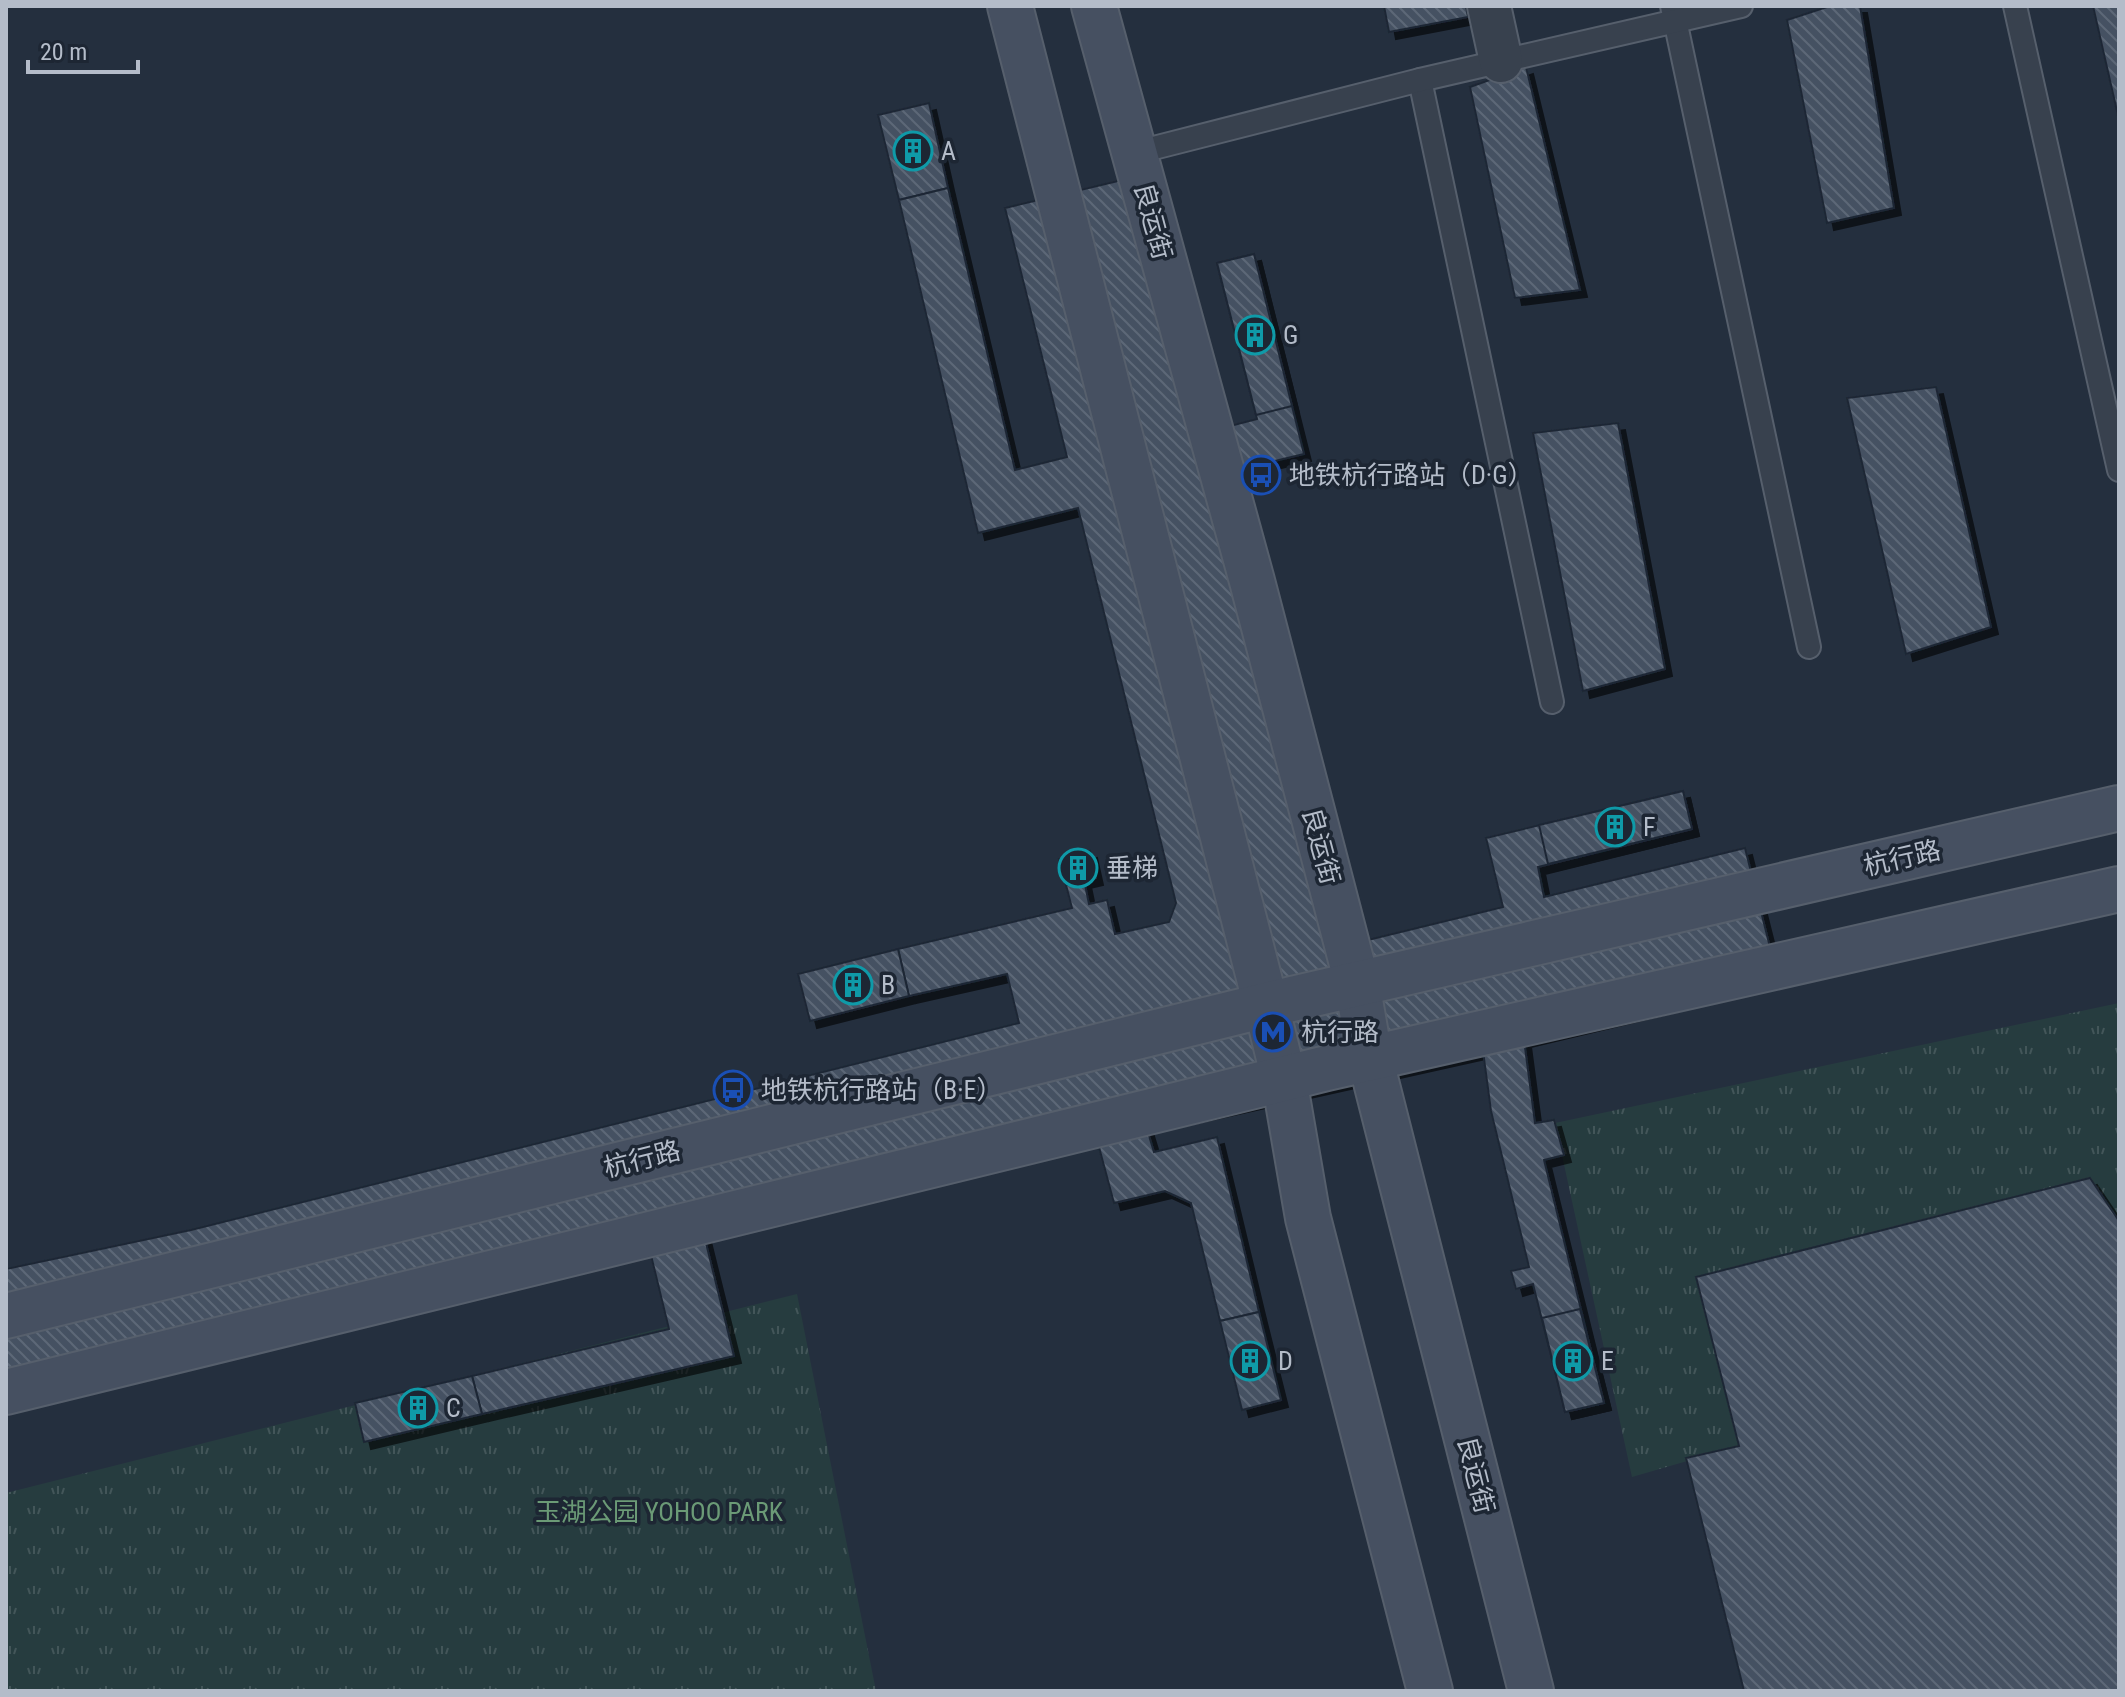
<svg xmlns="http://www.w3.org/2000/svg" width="2125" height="1697" font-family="'Roboto Condensed','Noto Sans SC',sans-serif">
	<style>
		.grass { fill: url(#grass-tufts) }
		.building { fill: url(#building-back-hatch); stroke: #1f2835; stroke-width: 2; filter: url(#shadow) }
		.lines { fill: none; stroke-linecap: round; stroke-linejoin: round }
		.service-casing { stroke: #565f6c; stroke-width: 26 }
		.minor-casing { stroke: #565f6c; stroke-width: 46 }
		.secondary-casing { stroke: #565f6c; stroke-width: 48 }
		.service { stroke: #38414e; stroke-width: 22 }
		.minor { stroke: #38414e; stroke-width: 42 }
		.secondary { stroke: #465061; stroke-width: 44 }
		.labels { text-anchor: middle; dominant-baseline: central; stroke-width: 7; stroke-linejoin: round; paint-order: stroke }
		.poi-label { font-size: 26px; fill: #b4bcc9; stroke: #1d2633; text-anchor: start }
		.street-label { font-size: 26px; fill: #b4bcc9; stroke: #1d2633 }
		.park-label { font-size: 26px; fill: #6b9a76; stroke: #1d2633 }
	</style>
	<defs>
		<pattern id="grass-tufts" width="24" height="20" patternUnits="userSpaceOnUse" patternTransform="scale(2)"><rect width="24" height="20" fill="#263c3f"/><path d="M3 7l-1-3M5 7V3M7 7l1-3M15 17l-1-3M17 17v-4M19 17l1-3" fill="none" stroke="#435659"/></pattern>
		<pattern id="building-back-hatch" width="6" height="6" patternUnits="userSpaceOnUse" patternTransform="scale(2)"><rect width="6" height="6" fill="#455162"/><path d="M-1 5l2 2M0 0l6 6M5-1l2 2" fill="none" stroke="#5d6877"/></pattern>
		<filter id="shadow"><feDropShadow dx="7" dy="7" stdDeviation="0" flood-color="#0009"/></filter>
	</defs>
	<rect width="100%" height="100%" fill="#242f3e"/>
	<g class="grass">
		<path d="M2119,1003V1221L1696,1277L1739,1446L1632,1477L1555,1123Z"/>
		<path d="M797,1294L876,1691H6V1493Z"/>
	</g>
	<g class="building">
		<path d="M1384,6H1466L1468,17L1389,32Z"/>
		<path d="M1830,6H1860L1894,208L1827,223L1787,20Z"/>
		<path d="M2093,6H2119V120Z"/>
		<path d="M1526,67L1580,290L1515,298L1470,87Z"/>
		<path d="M929,103L948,188L899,200L878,115Z"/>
		<path d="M1139,176L1203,433L1257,419L1217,263L1254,254L1304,454L1212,476L1327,950L1503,907L1486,838L1683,791L1692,829L1538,867L1544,897L1745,848L1778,979L1524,1040L1535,1123L1554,1120L1564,1155L1544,1160L1604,1403L1565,1412L1533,1284L1516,1289L1511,1271L1529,1267L1491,1111L1483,1051L1146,1126L1154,1152L1217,1137L1259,1312L1220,1321L1191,1203L1165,1191L1114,1203L1096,1136L703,1231L734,1356L482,1414L472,1376L669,1329L648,1243L6,1403V1269L191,1230L1019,1023L1007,974L909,996L898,949L1072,908L1066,885L1084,880L1089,904L1107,900L1115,934L1169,922L1176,903L1078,508L978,533L899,200L948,188L1015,470L1067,457L1005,208Z"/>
		<path d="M1254,254L1292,406L1256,415L1217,263Z"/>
		<path d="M1936,387L1991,627L1906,654L1847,398Z"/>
		<path d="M1618,423L1665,669L1583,691L1533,433Z"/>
		<path d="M1683,791L1692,829L1548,864L1539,825Z"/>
		<path d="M1090,851L1096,878L1066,885L1059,859Z"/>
		<path d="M898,949L909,996L810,1021L798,974Z"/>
		<path d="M2090,1178L2119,1221V1691H1744L1686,1458L1739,1446L1696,1277Z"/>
		<path d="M1580,1309L1604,1403L1565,1412L1542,1318Z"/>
		<path d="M1259,1312L1281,1400L1242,1410L1220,1321Z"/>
		<path d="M472,1376L482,1414L364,1442L355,1403Z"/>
	</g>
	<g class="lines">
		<defs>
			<g id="service">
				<path d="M1672,6L1809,647"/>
				<path d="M2015,6L2119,470"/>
				<path d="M1420,80L1552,702"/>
				<path d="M1134,153L1420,80L1741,6"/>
			</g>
			<path id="minor" d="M1489,6L1501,61"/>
			<g id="secondary">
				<path d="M1010,6L1266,1005L1284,1079L1308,1218L1430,1691"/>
				<path d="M1094,6L1252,581L1357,983L1370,1058L1531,1691"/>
				<path d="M6,1316L1266,1005L2119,808"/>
				<path d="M6,1392L1327,1068L2119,889"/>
			</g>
		</defs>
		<use href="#service" class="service-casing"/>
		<use href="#minor" class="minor-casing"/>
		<use href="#secondary" class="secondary-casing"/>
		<use href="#service" class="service"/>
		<use href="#minor" class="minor"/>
		<use href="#secondary" class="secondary"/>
	</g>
	<defs>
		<symbol id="building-ring" viewBox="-11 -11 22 22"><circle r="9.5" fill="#1d2633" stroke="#0f9aa8" stroke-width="1.5"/><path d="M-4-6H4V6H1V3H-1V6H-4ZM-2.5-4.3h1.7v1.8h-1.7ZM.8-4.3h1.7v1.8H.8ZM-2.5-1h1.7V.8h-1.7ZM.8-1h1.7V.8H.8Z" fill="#0f9aa8"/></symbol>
		<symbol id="bus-ring" viewBox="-11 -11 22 22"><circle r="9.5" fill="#1d2633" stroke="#1a4fb4" stroke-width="1.5"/><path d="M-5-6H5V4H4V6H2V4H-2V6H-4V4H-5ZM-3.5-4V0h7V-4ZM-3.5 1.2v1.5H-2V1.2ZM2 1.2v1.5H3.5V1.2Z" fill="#1a4fb4"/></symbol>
		<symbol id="metro-ring" viewBox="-11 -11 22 22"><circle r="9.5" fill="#1d2633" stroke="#1a4fb4" stroke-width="1.5"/><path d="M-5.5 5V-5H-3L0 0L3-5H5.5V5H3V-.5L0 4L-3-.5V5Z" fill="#1a4fb4"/></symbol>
	</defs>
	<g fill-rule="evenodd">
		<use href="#building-ring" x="891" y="129" width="44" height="44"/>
		<use href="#building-ring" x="1233" y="313" width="44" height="44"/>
		<use href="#bus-ring" x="1239" y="453" width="44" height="44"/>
		<use href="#building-ring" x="1593" y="805" width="44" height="44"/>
		<use href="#building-ring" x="1056" y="846" width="44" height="44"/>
		<use href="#building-ring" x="831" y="963" width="44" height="44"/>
		<use href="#metro-ring" x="1251" y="1010" width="44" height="44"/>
		<use href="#bus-ring" x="711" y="1068" width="44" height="44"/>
		<use href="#building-ring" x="1228" y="1339" width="44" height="44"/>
		<use href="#building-ring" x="1551" y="1339" width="44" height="44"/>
		<use href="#building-ring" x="396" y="1386" width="44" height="44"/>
	</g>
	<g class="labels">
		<g class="poi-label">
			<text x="941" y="151">A</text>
			<text x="1283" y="335">G</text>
			<text x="1289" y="475">地铁杭行路站（D·G）</text>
			<text x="1643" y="827">F</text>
			<text x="1106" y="868">垂梯</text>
			<text x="881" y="985">B</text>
			<text x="1301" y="1032">杭行路</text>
			<text x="761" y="1090">地铁杭行路站（B·E）</text>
			<text x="1278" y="1361">D</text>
			<text x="1601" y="1361">E</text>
			<text x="446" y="1408">C</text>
		</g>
		<g class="street-label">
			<text transform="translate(1153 221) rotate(75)">良运街</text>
			<text transform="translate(1321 846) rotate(75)">良运街</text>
			<text transform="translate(1902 858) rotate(-13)">杭行路</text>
			<text transform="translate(642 1159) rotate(-14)">杭行路</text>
			<text transform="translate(1476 1475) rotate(76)">良运街</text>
		</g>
		<g class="park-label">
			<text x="659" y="1512">玉湖公园 YOHOO PARK</text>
		</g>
	</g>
	<rect width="2125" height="1697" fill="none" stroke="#b4bcc9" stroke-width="16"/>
	<path d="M28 60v12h110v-12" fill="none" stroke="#b4bcc9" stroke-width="4"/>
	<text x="40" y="60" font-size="24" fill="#b4bcc9" stroke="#1d2633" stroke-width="6" paint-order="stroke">20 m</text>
</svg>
